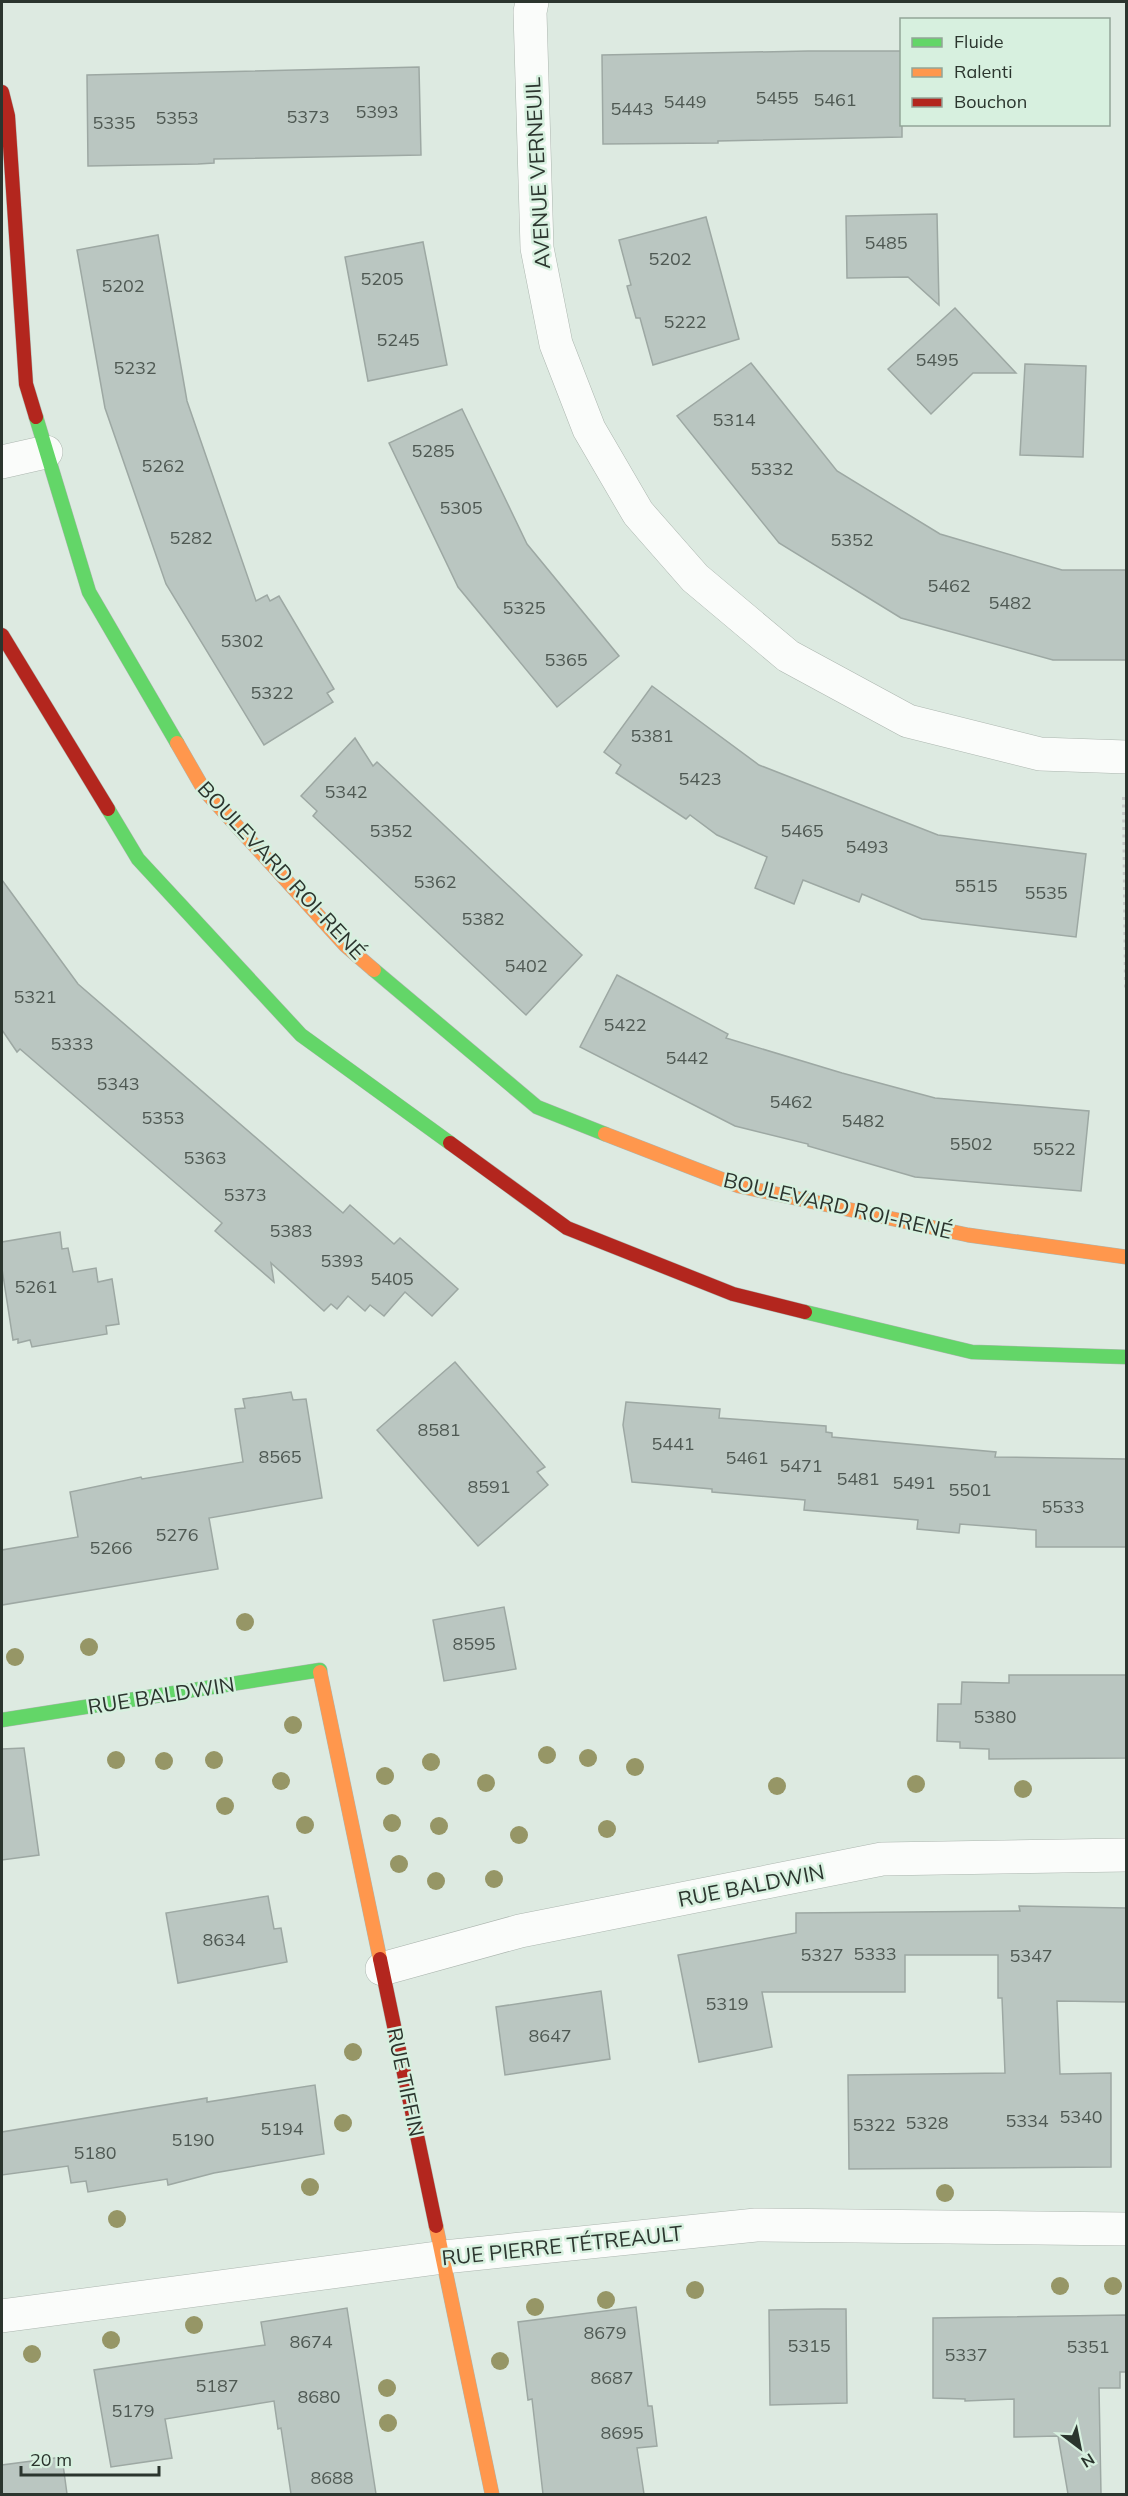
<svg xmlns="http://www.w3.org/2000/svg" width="1128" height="2496" font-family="Mulish,sans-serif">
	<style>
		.building { fill: #bac6c1; stroke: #9da8a3; stroke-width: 1.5 }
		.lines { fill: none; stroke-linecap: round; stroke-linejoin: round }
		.street-casing { stroke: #acb6af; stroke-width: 34 }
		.fast-casing { stroke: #acb6af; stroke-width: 15 }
		.slow-casing { stroke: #acb6af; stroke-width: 15 }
		.jam-casing { stroke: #acb6af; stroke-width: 15 }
		.path { stroke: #c6cbc8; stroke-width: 4; stroke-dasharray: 3 4.5; stroke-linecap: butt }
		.street { stroke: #fafcfa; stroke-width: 33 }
		.fast { stroke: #63d668; stroke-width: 14 }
		.slow { stroke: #ff974d; stroke-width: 14 }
		.jam { stroke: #b3261e; stroke-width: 14 }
		.tree { fill: #969666 }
		.labels { text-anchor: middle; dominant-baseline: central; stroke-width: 5; stroke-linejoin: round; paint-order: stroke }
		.number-label { font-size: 18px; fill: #4f5953 }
		.street-label { font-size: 21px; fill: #2b352e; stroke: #d7f0df }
	</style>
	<rect width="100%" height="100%" fill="#ddeae1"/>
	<g class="building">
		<path d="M808,51H902V137L718,141V143L603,144L602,55Z"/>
		<path d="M419,67L421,155L214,159V163L198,164L88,166L87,75Z"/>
		<path d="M937,214L939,305L908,277L847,278L846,216Z"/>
		<path d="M706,217L739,339L653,365L640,318H636L627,286L631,285L619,240Z"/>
		<path d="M158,235L187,401L256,601L267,595L270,601L279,596L334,689L327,693L333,702L264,745L166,584L105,408L77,250Z"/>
		<path d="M423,242L447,365L368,381L345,257Z"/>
		<path d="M955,308L1016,373H973L931,414L888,369Z"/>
		<path d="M751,363L837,471L940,534L1062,570H1126V660H1053L901,618L779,543L677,416Z"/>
		<path d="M1025,364L1086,366L1083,457L1020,455Z"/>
		<path d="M462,409L527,544L619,656L557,707L458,587L389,443Z"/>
		<path d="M652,686L759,765L938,835L1086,854L1076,937L922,919L862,894L859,902L803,880L794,904L755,888L767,857L717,835L690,815L686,819L616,773L621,765L604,752Z"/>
		<path d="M355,738L373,766L377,762L582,955L526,1015L313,816L317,811L301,796Z"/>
		<path d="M2,880L78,984L343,1213L350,1205L394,1244L400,1238L458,1289L432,1316L405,1292L384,1316L370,1305L365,1311L348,1296L337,1309L331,1304L324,1311L271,1263L274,1282L215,1231L222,1223L20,1049L17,1052L2,1030Z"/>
		<path d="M617,975L728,1034L726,1038L842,1073L935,1098L1089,1111L1081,1191L915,1177L808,1146V1144L735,1126L580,1047Z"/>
		<path d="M60,1232L62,1249L68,1248L73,1272L96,1268L98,1282L112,1279L119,1324L106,1326L107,1334L32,1347L30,1340L18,1343V1339L13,1340L2,1269V1242Z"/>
		<path d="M455,1362L545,1467L537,1472L548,1485L478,1546L377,1430Z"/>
		<path d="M291,1392L293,1400L306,1399L322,1498L209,1518L218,1569L2,1605V1550L78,1537L70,1492L141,1477L142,1479L243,1462L235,1409L245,1408L243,1399Z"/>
		<path d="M626,1402L720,1409L719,1418L826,1426V1432L832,1433V1437L996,1452L995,1457L1126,1459V1547H1036V1530L960,1524L959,1533L917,1529L918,1520L804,1510L805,1500L712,1492V1489L632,1482L623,1425Z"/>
		<path d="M504,1607L516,1669L444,1681L433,1620Z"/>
		<path d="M1009,1675H1126V1758L989,1759V1749L960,1748V1742L937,1741L938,1704H961L962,1682L1009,1683Z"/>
		<path d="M24,1748L39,1855L2,1860V1749Z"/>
		<path d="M268,1896L274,1929L281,1928L287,1962L178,1983L166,1913Z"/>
		<path d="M1019,1906L1126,1908V2002L1057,2001L1060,2074L1111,2073V2167L849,2169L848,2075L1005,2073L1002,1998H998V1955H905V1992H762L772,2047L699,2062L678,1955L796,1933V1913L1020,1911Z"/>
		<path d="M601,1991L610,2059L505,2075L496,2007Z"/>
		<path d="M315,2085L324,2154L214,2173L168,2185L167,2179L88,2192L86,2181L71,2183L68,2166L2,2175V2132L207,2098V2102Z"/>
		<path d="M636,2307L648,2406H652L657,2446L637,2448L644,2494H543L532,2399L528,2400L518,2322Z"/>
		<path d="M347,2308L376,2494H291L281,2428L278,2429L274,2401L165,2419L172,2458L111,2467L94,2370L265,2345L261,2322Z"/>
		<path d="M821,2309H846L847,2403L770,2405L769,2310Z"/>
		<path d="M1126,2315V2372H1120V2388H1099L1101,2494H1068L1058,2436L1014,2437V2399L965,2401V2399L933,2398V2318Z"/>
		<path d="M62,2457L67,2494H2V2465Z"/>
	</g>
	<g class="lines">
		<defs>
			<g id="street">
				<path d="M532,2L530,12L537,248L556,344L589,429L638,513L695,578L788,656L908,721L1040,754L1126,757"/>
				<path d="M2,462L46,452"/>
				<path d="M382,1969L520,1931L882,1859L1126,1855"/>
				<path d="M2,2316L444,2257L756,2225L1126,2229"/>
			</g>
			<g id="fast">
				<path d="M36,417L89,592L177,743"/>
				<path d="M108,809L138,859L301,1035L450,1143"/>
				<path d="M374,970L537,1107L605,1134"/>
				<path d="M805,1312L972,1352L1126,1357"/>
				<path d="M2,1720L320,1670V1672"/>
			</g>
			<g id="slow">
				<path d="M177,743L204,790L345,945L374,970"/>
				<path d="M605,1134L739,1186L968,1235L1126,1257"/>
				<path d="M320,1672L380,1959"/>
				<path d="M436,2226L492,2494"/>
			</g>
			<g id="jam">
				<path d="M2,92L8,116L26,384L36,417"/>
				<path d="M2,635L108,809"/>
				<path d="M450,1143L567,1228L733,1294L805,1312"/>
				<path d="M380,1959L436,2226"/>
			</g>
		</defs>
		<use href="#street" class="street-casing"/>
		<use href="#fast" class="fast-casing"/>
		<use href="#slow" class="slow-casing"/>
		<use href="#jam" class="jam-casing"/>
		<path class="path" d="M1124,797L1126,990"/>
		<use href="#street" class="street"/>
		<use href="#fast" class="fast"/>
		<use href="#slow" class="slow"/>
		<use href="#jam" class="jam"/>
	</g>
	<g class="tree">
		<circle cx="245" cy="1622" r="9"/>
		<circle cx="89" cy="1647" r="9"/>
		<circle cx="15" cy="1657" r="9"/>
		<circle cx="293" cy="1725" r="9"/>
		<circle cx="547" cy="1755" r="9"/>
		<circle cx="588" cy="1758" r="9"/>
		<circle cx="116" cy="1760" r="9"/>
		<circle cx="214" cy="1760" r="9"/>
		<circle cx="164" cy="1761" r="9"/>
		<circle cx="431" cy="1762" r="9"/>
		<circle cx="635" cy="1767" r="9"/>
		<circle cx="385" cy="1776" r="9"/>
		<circle cx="281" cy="1781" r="9"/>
		<circle cx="486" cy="1783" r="9"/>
		<circle cx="916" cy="1784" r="9"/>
		<circle cx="777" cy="1786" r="9"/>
		<circle cx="1023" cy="1789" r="9"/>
		<circle cx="225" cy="1806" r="9"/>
		<circle cx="392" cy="1823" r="9"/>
		<circle cx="305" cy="1825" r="9"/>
		<circle cx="439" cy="1826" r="9"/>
		<circle cx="607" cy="1829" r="9"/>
		<circle cx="519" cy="1835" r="9"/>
		<circle cx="399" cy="1864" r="9"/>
		<circle cx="494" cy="1879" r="9"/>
		<circle cx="436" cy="1881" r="9"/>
		<circle cx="353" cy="2052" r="9"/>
		<circle cx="343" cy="2123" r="9"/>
		<circle cx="310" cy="2187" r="9"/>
		<circle cx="945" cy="2193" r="9"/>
		<circle cx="117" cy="2219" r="9"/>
		<circle cx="1060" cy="2286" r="9"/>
		<circle cx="1113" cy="2286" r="9"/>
		<circle cx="695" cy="2290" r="9"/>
		<circle cx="606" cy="2300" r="9"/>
		<circle cx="535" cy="2307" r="9"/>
		<circle cx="194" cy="2325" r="9"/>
		<circle cx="111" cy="2340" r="9"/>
		<circle cx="32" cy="2354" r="9"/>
		<circle cx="500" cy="2361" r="9"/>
		<circle cx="387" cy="2388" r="9"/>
		<circle cx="388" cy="2423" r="9"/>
	</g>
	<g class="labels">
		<g class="number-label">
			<text x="777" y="97">5455</text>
			<text x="835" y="99">5461</text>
			<text x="685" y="101">5449</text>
			<text x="632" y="108">5443</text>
			<text x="377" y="111">5393</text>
			<text x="308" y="116">5373</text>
			<text x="177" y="117">5353</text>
			<text x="114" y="122">5335</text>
			<text x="886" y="242">5485</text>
			<text x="670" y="258">5202</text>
			<text x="382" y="278">5205</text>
			<text x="123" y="285">5202</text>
			<text x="685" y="321">5222</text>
			<text x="398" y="339">5245</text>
			<text x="937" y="359">5495</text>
			<text x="135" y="367">5232</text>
			<text x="734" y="419">5314</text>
			<text x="433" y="450">5285</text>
			<text x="163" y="465">5262</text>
			<text x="772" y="468">5332</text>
			<text x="461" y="507">5305</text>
			<text x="191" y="537">5282</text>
			<text x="852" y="539">5352</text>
			<text x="949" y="585">5462</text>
			<text x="1010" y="602">5482</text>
			<text x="524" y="607">5325</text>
			<text x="242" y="640">5302</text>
			<text x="566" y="659">5365</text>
			<text x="272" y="692">5322</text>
			<text x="652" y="735">5381</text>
			<text x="700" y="778">5423</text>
			<text x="346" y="791">5342</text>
			<text x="391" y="830">5352</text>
			<text x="802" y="830">5465</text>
			<text x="867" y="846">5493</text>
			<text x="435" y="881">5362</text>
			<text x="976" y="885">5515</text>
			<text x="1046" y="892">5535</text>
			<text x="483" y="918">5382</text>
			<text x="526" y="965">5402</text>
			<text x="35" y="996">5321</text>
			<text x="625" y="1024">5422</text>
			<text x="72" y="1043">5333</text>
			<text x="687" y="1057">5442</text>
			<text x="118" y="1083">5343</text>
			<text x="791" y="1101">5462</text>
			<text x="163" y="1117">5353</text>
			<text x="863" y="1120">5482</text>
			<text x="971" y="1143">5502</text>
			<text x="1054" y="1148">5522</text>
			<text x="205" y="1157">5363</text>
			<text x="245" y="1194">5373</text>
			<text x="291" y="1230">5383</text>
			<text x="342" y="1260">5393</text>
			<text x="392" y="1278">5405</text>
			<text x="36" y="1286">5261</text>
			<text x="439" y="1429">8581</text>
			<text x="673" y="1443">5441</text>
			<text x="280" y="1456">8565</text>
			<text x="747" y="1457">5461</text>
			<text x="801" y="1465">5471</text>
			<text x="858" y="1478">5481</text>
			<text x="914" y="1482">5491</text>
			<text x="489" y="1486">8591</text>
			<text x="970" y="1489">5501</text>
			<text x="1063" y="1506">5533</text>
			<text x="177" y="1534">5276</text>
			<text x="111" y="1547">5266</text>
			<text x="474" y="1643">8595</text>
			<text x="995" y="1716">5380</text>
			<text x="224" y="1939">8634</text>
			<text x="875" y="1953">5333</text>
			<text x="822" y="1954">5327</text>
			<text x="1031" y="1955">5347</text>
			<text x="727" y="2003">5319</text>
			<text x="550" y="2035">8647</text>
			<text x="1081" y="2116">5340</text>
			<text x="1027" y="2120">5334</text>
			<text x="927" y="2122">5328</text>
			<text x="874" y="2124">5322</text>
			<text x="282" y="2128">5194</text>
			<text x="193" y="2139">5190</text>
			<text x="95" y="2152">5180</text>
			<text x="605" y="2332">8679</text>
			<text x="311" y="2341">8674</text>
			<text x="809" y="2345">5315</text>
			<text x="1088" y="2346">5351</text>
			<text x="966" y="2354">5337</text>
			<text x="612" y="2377">8687</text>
			<text x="217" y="2385">5187</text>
			<text x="319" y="2396">8680</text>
			<text x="133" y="2410">5179</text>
			<text x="622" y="2432">8695</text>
			<text x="332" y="2477">8688</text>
		</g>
		<g class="street-label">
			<text transform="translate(537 173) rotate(-93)">AVENUE VERNEUIL</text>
			<text transform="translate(282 870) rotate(47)">BOULEVARD ROI-RENÉ</text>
			<text transform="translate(838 1205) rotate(13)">BOULEVARD ROI-RENÉ</text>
			<text transform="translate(161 1695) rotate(-9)">RUE BALDWIN</text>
			<text transform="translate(751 1885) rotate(-11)">RUE BALDWIN</text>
			<text transform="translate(406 2082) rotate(78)">RUE TIFFIN</text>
			<text transform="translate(562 2245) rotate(-6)">RUE PIERRE TÉTREAULT</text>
		</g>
	</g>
	<rect width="1128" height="2496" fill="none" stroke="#2b352e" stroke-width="6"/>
	<rect x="900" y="18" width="210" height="108" fill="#d7f0df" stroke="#92a598" stroke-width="1.5"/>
	<rect x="912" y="38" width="30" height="9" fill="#63d668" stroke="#92a598" stroke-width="1.5"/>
	<text x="954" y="48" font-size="18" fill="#2b352e">Fluide</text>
	<rect x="912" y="68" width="30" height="9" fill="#ff974d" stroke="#92a598" stroke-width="1.5"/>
	<text x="954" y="78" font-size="18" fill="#2b352e">Ralenti</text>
	<rect x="912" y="98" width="30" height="9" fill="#b3261e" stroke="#92a598" stroke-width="1.5"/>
	<text x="954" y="108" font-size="18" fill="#2b352e">Bouchon</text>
	<g transform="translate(1080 2448) rotate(148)" stroke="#d7f0df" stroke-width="4.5" paint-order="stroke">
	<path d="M0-4.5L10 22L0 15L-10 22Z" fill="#2b352e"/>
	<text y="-9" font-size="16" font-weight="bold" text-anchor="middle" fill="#2b352e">N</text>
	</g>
	<path d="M21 2466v9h138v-9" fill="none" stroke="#2b352e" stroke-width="3"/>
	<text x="30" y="2466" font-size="18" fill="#2b352e" stroke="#d7f0df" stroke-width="4.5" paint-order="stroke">20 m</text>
</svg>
